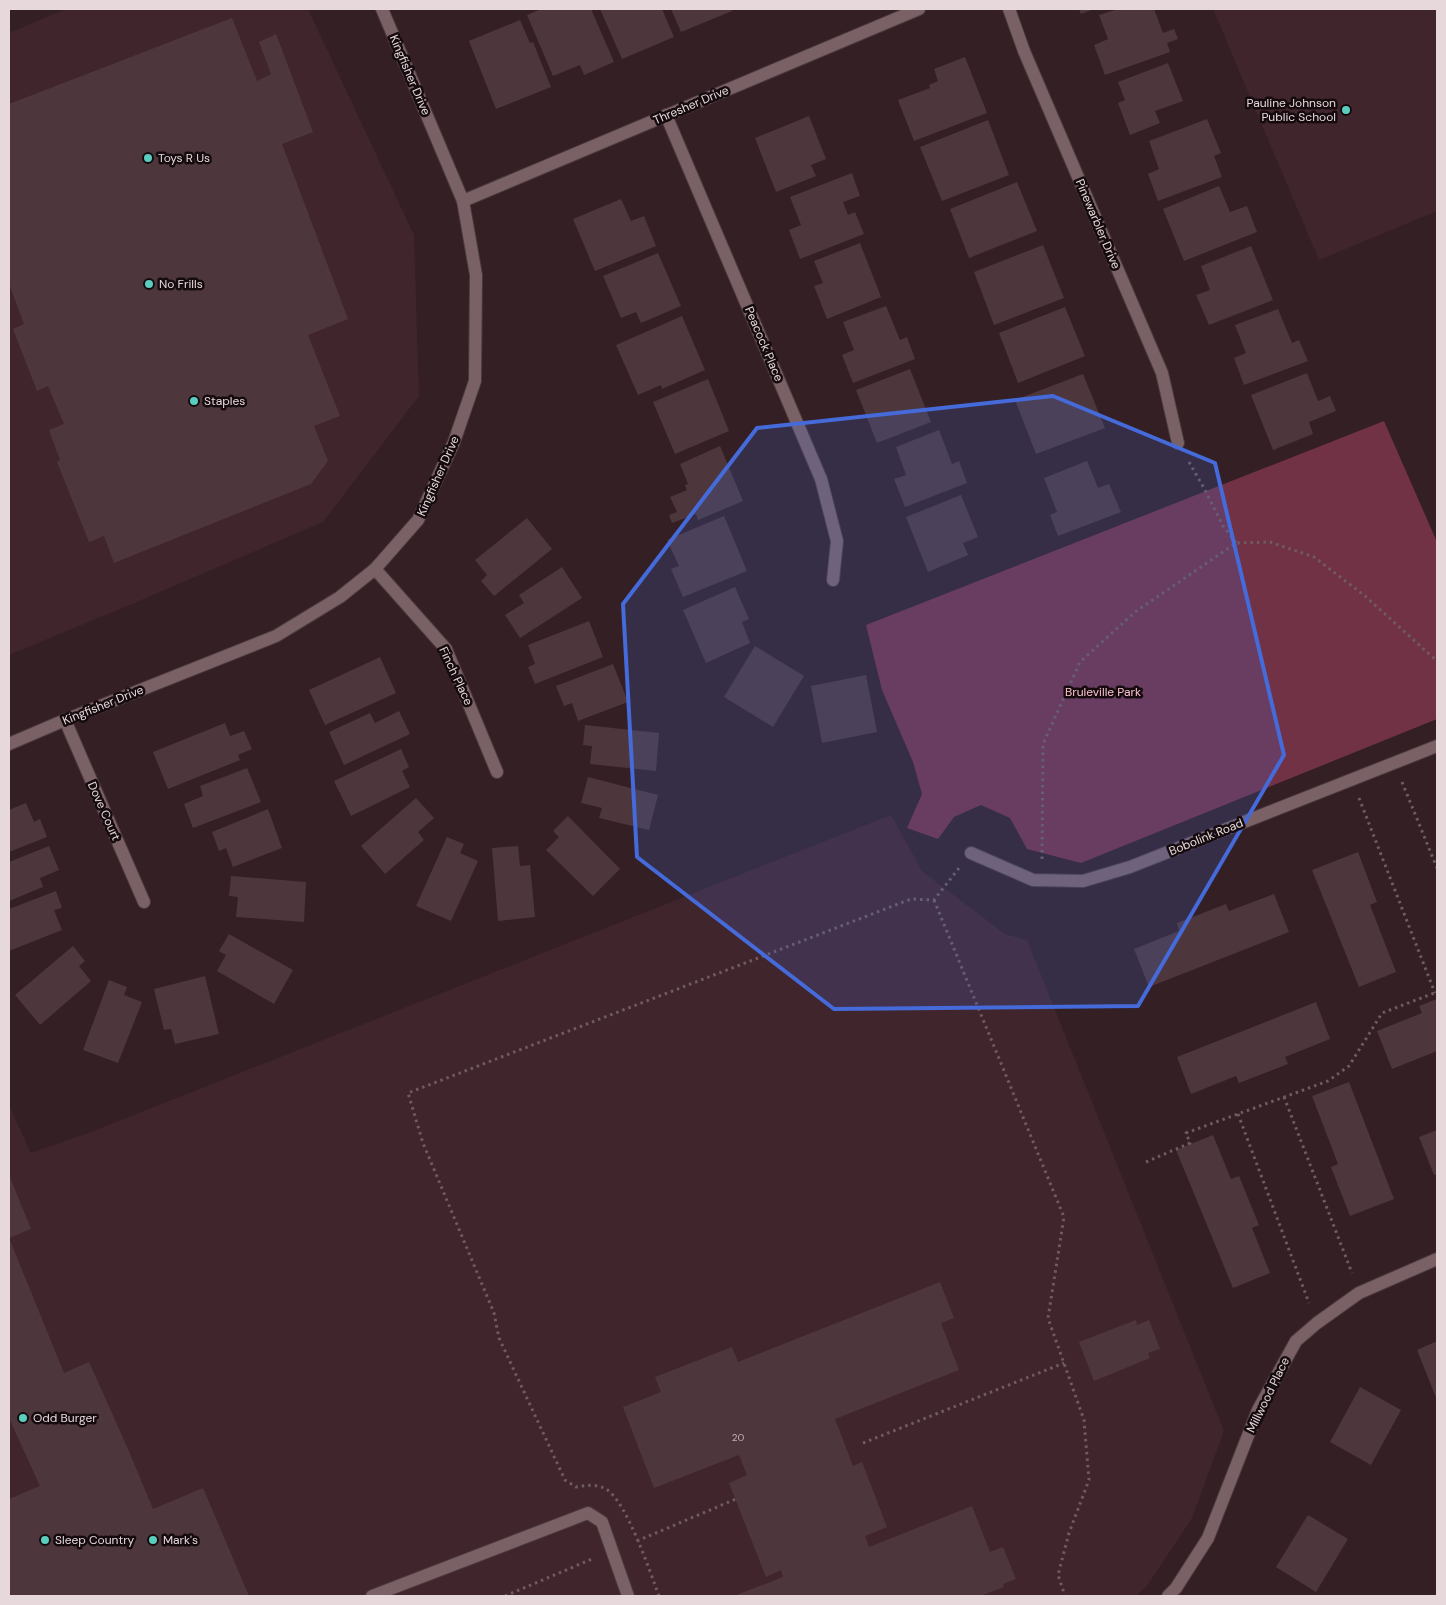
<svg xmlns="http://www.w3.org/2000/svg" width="1446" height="1605" font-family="'DM Sans',sans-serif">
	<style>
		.built { fill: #41252c }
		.green { fill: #723245 }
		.building { fill: #4e373c }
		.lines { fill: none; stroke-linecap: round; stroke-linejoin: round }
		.lane-casing { stroke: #4b3a3e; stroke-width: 14 }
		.street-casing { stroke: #4b3a3e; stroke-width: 14 }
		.path { stroke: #6e5c60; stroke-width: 3; stroke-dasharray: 2.5 4; stroke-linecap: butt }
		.lane { stroke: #7a6166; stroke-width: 12 }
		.street { stroke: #7a6166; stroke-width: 12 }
		.marked { fill: #456ad9; fill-opacity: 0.2; stroke: #456ad9; stroke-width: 4; stroke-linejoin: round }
		.poi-dot { fill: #59cebe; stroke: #150b0e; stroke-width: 2 }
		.labels { text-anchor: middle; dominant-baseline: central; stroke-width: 5; stroke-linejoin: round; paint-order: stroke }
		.number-label { font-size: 10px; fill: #c0b0b3 }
		.street-label { font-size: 12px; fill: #e6d8db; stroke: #150b0e }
		.poi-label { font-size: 12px; fill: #e6d8db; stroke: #150b0e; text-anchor: start }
		.park-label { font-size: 12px; fill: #f8c2ce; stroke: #150b0e }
	</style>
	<rect width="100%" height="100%" fill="#331f24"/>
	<g class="built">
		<path d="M66,9H308L414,235L419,396L323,522L132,604L9,655V33Z"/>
		<path d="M1213,9H1437V211L1319,260Z"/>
		<path d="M891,815L922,871L1005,934L1027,940L1224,1431L1192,1518L1147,1586L1136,1596H9V1105L31,1153L91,1132Z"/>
	</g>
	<path class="green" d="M1384,421L1437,542V719L1081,863L1027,849L1010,818L981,805L954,817L938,839L907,828L922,794L913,762L882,690L866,625Z"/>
	<g class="building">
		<path d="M541,9H591L614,62L584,75L580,65L553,76L527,15Z"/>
		<path d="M600,9H662L674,37L622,59Z"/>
		<path d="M671,9H731L732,11L681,32Z"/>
		<path d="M1079,9H1094L1081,14Z"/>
		<path d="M1118,9H1154L1163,33L1174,29L1178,39L1167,43L1170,52L1105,75L1094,45L1108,39L1099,15Z"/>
		<path d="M232,18L257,81L271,74L259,42L276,34L313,132L282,144L348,319L308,335L340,416L314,426L328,461L311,484L114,563L104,536L89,542L57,462L60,460L49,430L64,424L48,386L37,391L13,329L24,324L9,284V104Z"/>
		<path d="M520,20L530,43L533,42L551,87L496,109L469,41Z"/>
		<path d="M965,57L987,113L914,141L898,100L930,88L929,85L938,81L934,69Z"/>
		<path d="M1168,63L1183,101L1155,111L1160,123L1130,135L1118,103L1125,100L1118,82Z"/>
		<path d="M809,116L826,159L811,165L816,176L776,192L755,138Z"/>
		<path d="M1207,119L1221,153L1214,156L1222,177L1158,201L1148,174L1159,169L1149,141Z"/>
		<path d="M988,120L1009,175L942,201L920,147Z"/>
		<path d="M852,173L860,196L843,202L848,215L855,212L864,234L800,259L789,230L801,225L790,197Z"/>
		<path d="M1017,182L1037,231L969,258L950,209Z"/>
		<path d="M1219,186L1230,212L1247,206L1257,232L1184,261L1163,209Z"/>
		<path d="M621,199L631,221L644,216L656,246L595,271L573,219Z"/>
		<path d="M860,243L881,297L827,319L814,286L823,283L814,261Z"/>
		<path d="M1043,245L1064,298L994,325L974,272Z"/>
		<path d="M1251,246L1273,300L1209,325L1196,295L1210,290L1201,266Z"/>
		<path d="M658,253L681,306L641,323L636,312L621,318L603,276Z"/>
		<path d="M886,306L900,340L907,337L915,359L853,383L842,355L854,350L843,322Z"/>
		<path d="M1065,307L1085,356L1018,383L999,333Z"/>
		<path d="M1278,309L1292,343L1299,340L1308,361L1244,385L1234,358L1246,353L1235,325Z"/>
		<path d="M682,316L705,370L662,389L661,385L638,395L616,345Z"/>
		<path d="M910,369L931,422L877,443L856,390Z"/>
		<path d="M1307,373L1318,401L1330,396L1336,411L1309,422L1313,434L1273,450L1251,395Z"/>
		<path d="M1083,374L1105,428L1036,454L1015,400Z"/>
		<path d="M708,379L729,431L675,454L653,402Z"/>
		<path d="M939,430L952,464L959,461L967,483L905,507L894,479L906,475L896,447Z"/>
		<path d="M720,446L743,501L698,520L696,514L672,523L669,515L677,512L670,497L687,490L685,485L688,484L680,464Z"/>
		<path d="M1087,461L1098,488L1109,484L1121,512L1058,536L1050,515L1057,512L1044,478Z"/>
		<path d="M961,495L978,537L963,543L968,555L928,572L906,517Z"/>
		<path d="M724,516L747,571L683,597L671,569L679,566L667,540Z"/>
		<path d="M527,518L552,549L494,596L481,581L487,575L475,560Z"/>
		<path d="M562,567L582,598L520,638L505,615L524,603L519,595Z"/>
		<path d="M735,587L749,619L742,622L750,643L706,663L683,610Z"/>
		<path d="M589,621L603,657L535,684L528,667L535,664L528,645Z"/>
		<path d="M755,646L804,676L773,727L724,697Z"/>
		<path d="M380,657L396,693L325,725L309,690Z"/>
		<path d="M613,664L628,702L578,721L572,703L564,706L556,686Z"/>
		<path d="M866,675L877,732L822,743L811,686Z"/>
		<path d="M399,711L410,734L344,765L329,732L370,713L375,723Z"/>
		<path d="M225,723L230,736L244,731L252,749L238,755L240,760L168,789L153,752Z"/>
		<path d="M585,725L659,733L656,771L590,764L592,746L583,745Z"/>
		<path d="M401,749L409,767L402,771L410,787L351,816L334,781Z"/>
		<path d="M247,768L261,802L193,828L184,804L203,796L200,786Z"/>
		<path d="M588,777L658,795L649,830L599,818L602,808L581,803Z"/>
		<path d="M416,798L434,818L418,832L424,840L385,874L361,846Z"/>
		<path d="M26,803L34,822L40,819L47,837L9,852V810Z"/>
		<path d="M268,809L282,848L233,867L226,848L219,851L212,832Z"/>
		<path d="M568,816L620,869L593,896L546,850L559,837L553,831Z"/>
		<path d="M447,837L464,844L460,853L478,861L451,921L416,906Z"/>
		<path d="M49,846L59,870L40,878L43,887L9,901V862Z"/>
		<path d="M518,846L520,866L530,865L535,917L498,921L492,848Z"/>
		<path d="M1358,852L1377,902L1370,905L1396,972L1359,987L1312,870Z"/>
		<path d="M231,876L306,882L304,922L236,917L238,897L229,896Z"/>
		<path d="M56,891L62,908L54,910L62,930L9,951V909Z"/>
		<path d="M1274,894L1289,932L1149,987L1134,949L1179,931L1177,923L1226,904L1229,911Z"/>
		<path d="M229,934L293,970L274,1004L217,971L226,955L219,951Z"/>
		<path d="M73,946L85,961L79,966L91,981L40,1025L15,995Z"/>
		<path d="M205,976L219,1034L175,1044L171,1029L164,1030L154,989Z"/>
		<path d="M109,980L127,987L124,995L142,1002L118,1063L83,1050Z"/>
		<path d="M1437,999V1051L1392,1069L1377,1031L1422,1013L1419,1006Z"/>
		<path d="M1316,1002L1330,1039L1285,1057L1288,1064L1239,1083L1236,1076L1191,1094L1177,1057Z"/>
		<path d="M1349,1082L1394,1199L1350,1216L1331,1167L1338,1164L1312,1096Z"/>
		<path d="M1437,1130V1174L1434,1175L1419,1137Z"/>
		<path d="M1213,1135L1231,1179L1239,1176L1259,1225L1252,1228L1270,1273L1233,1288L1176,1150Z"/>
		<path d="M9,1175L31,1229L9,1238Z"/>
		<path d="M9,1238L64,1373L89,1362L128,1449L153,1509L203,1488L249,1596H9V1499L40,1486L9,1418Z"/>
		<path d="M940,1282L954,1318L941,1323L959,1370L835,1419L853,1466L862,1462L887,1527L865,1536L869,1547L972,1506L990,1552L1003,1547L1016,1579L1003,1584L1004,1587L980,1596H734L783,1577L781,1570L766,1577L729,1483L747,1475L739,1455L654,1488L623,1407L661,1392L655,1377L732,1347L738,1362Z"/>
		<path d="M1136,1320L1137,1325L1149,1320L1160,1349L1148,1353L1150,1358L1094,1381L1079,1342Z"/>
		<path d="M1437,1341V1400L1417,1350Z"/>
		<path d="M1360,1387L1401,1410L1371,1465L1330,1442Z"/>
		<path d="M1308,1515L1348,1539L1316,1592L1276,1567Z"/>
	</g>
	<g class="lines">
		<defs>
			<path id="lane" d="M372,1596L588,1513L602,1522L628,1596"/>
			<g id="street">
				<path d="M1009,9L1024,51L1162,373L1178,443"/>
				<path d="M666,115L821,479L837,541L833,580"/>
				<path d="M463,201L919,9"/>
				<path d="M375,569L446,649L497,772"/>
				<path d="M65,720L144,902"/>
				<path d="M9,744L65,720L276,636L340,597L375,569L418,520L454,442L475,381L476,275L463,201L382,9"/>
				<path d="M971,853L1033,880L1083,881L1130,867L1437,746"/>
				<path d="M1168,1596L1176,1588L1208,1538L1258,1410L1296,1341L1317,1323L1359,1293L1437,1259"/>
			</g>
		</defs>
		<use href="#lane" class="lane-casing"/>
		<use href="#street" class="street-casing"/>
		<g class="path">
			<path d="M1189,462L1205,490L1223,526L1236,543"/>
			<path d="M1402,782L1437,868"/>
			<path d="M1359,798L1435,993"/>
			<path d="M1042,859L1043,744L1080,662L1135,612L1236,543L1270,542L1314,557L1365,596L1437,661"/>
			<path d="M934,900L1064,1217L1048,1318L1084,1420L1089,1480L1069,1533L1058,1575L1065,1596"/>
			<path d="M1284,1097L1352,1273"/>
			<path d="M1238,1114L1309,1303"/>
			<path d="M1146,1162L1190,1143L1186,1133L1328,1081L1349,1066L1382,1013L1437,992"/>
			<path d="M863,1443L1064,1363"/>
			<path d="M637,1541L736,1499"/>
			<path d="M505,1596L592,1559"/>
			<path d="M659,1596C650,1572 627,1502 606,1489C597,1484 586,1485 576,1487L565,1480L499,1338L494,1313L423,1143L408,1093L911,899L934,900L959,868"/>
		</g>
		<use href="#lane" class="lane"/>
		<use href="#street" class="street"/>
	</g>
	<path class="marked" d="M1053,396L1215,463L1284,755L1138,1006L834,1009L637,857L623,604L757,428Z"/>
	<g class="poi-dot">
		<circle cx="1346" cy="110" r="5"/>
		<circle cx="148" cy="158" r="5"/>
		<circle cx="149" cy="284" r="5"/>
		<circle cx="194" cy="401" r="5"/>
		<circle cx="23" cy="1418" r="5"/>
		<circle cx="45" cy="1540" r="5"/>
		<circle cx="153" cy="1540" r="5"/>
	</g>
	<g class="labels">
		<g class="number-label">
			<text x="738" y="1437">20</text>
		</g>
		<g class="street-label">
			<text transform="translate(410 75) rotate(67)">Kingfisher Drive</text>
			<text transform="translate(691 105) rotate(-23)">Thresher Drive</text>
			<text transform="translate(1098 224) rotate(67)">Pinewarbler Drive</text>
			<text transform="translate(764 344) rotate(67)">Peacock Place</text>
			<text transform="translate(438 476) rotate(-66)">Kingfisher Drive</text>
			<text transform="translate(456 676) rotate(65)">Finch Place</text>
			<text transform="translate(103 705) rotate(-22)">Kingfisher Drive</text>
			<text transform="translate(104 811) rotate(66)">Dove Court</text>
			<text transform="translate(1206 837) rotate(-22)">Bobolink Road</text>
			<text transform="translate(1268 1395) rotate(-64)">Millwood Place</text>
		</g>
		<g class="poi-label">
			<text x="1336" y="103" text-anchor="end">Pauline Johnson<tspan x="1336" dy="14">Public School</tspan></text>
			<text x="158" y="158">Toys R Us</text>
			<text x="159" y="284">No Frills</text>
			<text x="204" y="401">Staples</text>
			<text x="33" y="1418">Odd Burger</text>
			<text x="55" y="1540">Sleep Country</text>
			<text x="163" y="1540">Mark's</text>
		</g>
		<g class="park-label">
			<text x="1103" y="692">Bruleville Park</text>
		</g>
	</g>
	<rect width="1446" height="1605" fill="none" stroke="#e6d8db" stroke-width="20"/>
</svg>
